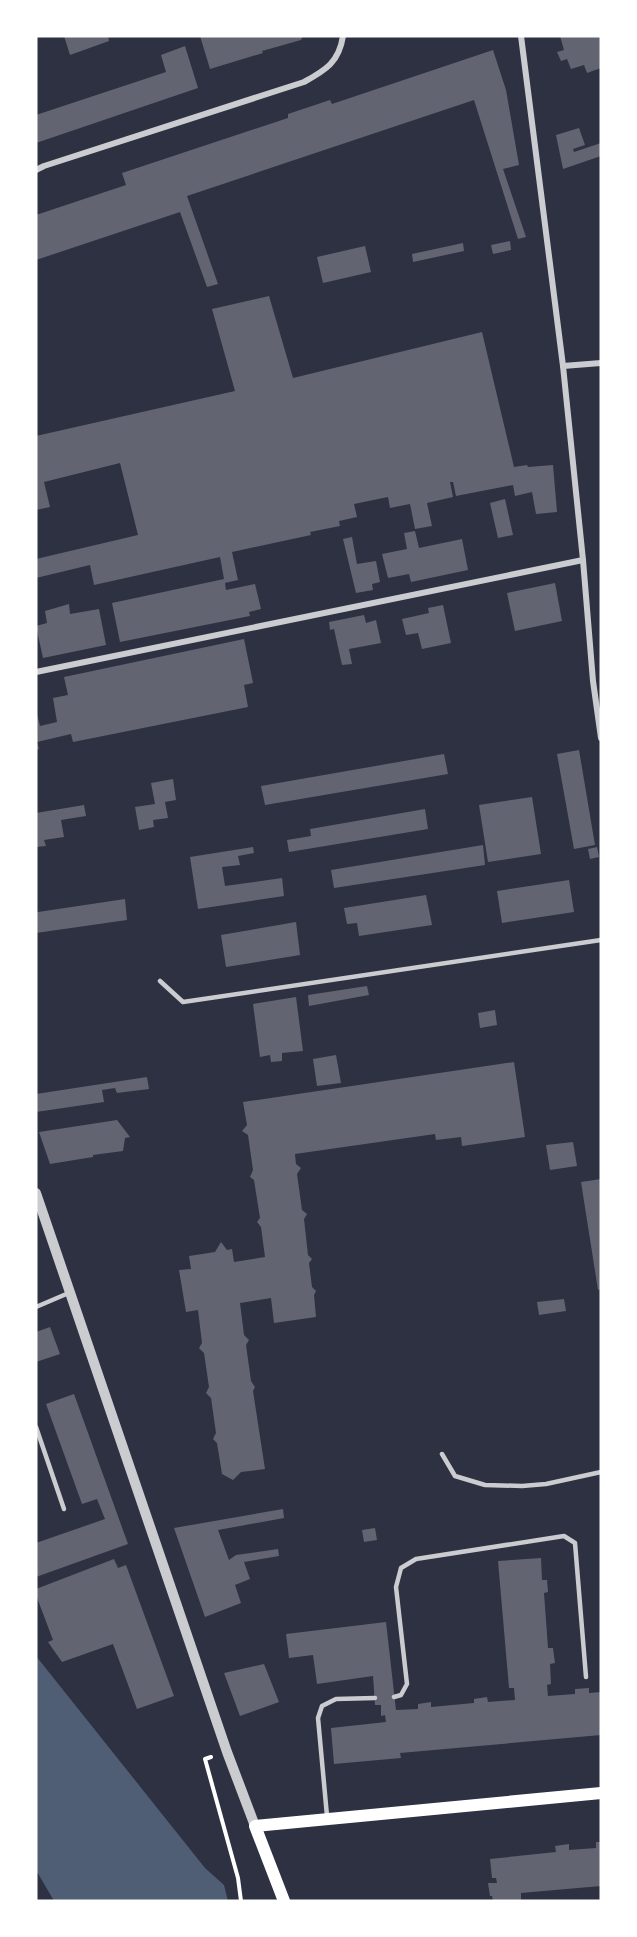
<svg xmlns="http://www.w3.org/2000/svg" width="637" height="1937" font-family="'Fira Sans Condensed',sans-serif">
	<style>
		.water { fill: #4f5d75 }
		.building { fill: #626471 }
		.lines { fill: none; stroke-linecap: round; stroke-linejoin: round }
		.path { stroke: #fff; stroke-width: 4 }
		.service { stroke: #caccd0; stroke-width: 4.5 }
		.minor { stroke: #caccd0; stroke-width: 6 }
		.tertiary { stroke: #caccd0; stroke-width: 10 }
		.secondary { stroke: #fff; stroke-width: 12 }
	</style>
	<rect width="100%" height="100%" fill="#2d3142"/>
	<path class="water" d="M36,1656L205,1868L224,1885L228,1901H54L36,1870Z"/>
	<g class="building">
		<path d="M64,36H108L109,41L70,55Z"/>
		<path d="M200,36H303L301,40L262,51L263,53L210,69Z"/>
		<path d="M560,36H601V68L587,73L584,65L571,69L567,59L561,61L557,52L564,50Z"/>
		<path d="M185,46L198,88L36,143V115L166,72L161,55Z"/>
		<path d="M493,50L506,90L519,165L503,169L526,237L518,239L474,100L187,196L218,284L207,287L180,212L36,260V215L126,185L122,173L288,118V114L330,100L332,104Z"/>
		<path d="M579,128L585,145L573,149L574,152L601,143V156L563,169L556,135Z"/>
		<path d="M510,241L511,250L493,254L491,245Z"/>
		<path d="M463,243L464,251L413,262L412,254Z"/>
		<path d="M365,246L371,272L323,283L317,257Z"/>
		<path d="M269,296L293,378L482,332L514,467L527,465L528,467L553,465L557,512L536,514L532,492L515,496L513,485L456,496L453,482H450L453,497L427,503L432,526L415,529L410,504L390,508L388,497L354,504L357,517L339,521L340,526L310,532L311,535L232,552L238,580L225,583L226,590L255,584L261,609L249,612L250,616L120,642L112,603L224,579L220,557L94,585L90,565L36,578V559L138,535L120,463L44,482L50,507L36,510V436L235,391L212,309Z"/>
		<path d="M505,499L513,535L498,538L490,503Z"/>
		<path d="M415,531L419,548L462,539L468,570L411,582L409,574L388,578L382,554L407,549L404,533Z"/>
		<path d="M352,537L357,564L376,561L380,582L372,584L373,590L356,593L343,539Z"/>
		<path d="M555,583L562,621L515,631L507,593Z"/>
		<path d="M69,604L70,614L99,609L106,645L43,658L36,626L47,623L45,611Z"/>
		<path d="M443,605L451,643L422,649L418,633L406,635L402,619L429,613L428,608Z"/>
		<path d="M364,615L366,623L376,620L381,643L349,649L352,664L342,665L334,629L330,630L329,622Z"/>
		<path d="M244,639L253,683L244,685L248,707L73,742L71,734L37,742L39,749L36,750V710L40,726L57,722L53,698L68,695L64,677Z"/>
		<path d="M579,750L595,845L574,849L557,754Z"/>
		<path d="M444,754L448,774L265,805L261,786Z"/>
		<path d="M173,779L176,800L165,802L168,818L153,820L154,827L139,830L135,807L155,804L151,783Z"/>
		<path d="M532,797L541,854L488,862L479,805Z"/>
		<path d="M84,805L86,816L61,820L64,837L44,840L46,846L36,847V813Z"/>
		<path d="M425,809L428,829L289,852L287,840L311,836L310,829Z"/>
		<path d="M483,845L485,865L334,888L331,870Z"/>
		<path d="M253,847L254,853L238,856L240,865L222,867L225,886L282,878L284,896L198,909L190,857Z"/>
		<path d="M597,847L599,857L590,859L588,849Z"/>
		<path d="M569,880L574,912L502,923L497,891Z"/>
		<path d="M426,895L432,925L359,936L357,923L347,924L344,908Z"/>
		<path d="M125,899L127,920L36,933V914L38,912Z"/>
		<path d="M296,922L300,955L226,967L221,935Z"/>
		<path d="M367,986L369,995L309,1006L308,995Z"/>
		<path d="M296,997L303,1051L282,1053V1061L271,1062L270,1055L260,1057L253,1004Z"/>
		<path d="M495,1010L497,1025L480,1028L478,1013Z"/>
		<path d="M336,1055L341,1083L317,1086L313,1059Z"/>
		<path d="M514,1062L525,1137L462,1146L461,1137L436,1140L435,1134L295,1154L296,1164L301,1168L297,1174L302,1210L307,1214L304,1219L308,1255L312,1259L309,1263L312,1287L316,1291L314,1295L316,1317L274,1323L271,1298L240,1303L244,1335L249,1340L246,1345L251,1381L255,1387L253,1391L265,1469L241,1472L233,1480L222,1474L217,1443L213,1439L216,1433L211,1398L206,1393L209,1387L204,1353L199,1348L202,1343L198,1310L186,1312L179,1270L191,1269L189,1256L215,1252L221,1242L227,1250L232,1249L234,1262L265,1257L261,1227L257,1222L260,1218L254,1180L250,1177L253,1170L248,1135L242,1131L247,1125L243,1102Z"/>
		<path d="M147,1077L149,1089L117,1093L115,1088L102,1090L104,1102L36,1112V1094Z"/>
		<path d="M117,1120L130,1137L125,1138L123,1151L93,1155V1157L50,1164L39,1132Z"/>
		<path d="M573,1142L577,1166L550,1170L546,1145Z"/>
		<path d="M601,1179V1289L598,1290L581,1182Z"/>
		<path d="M564,1299L566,1311L539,1315L537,1302Z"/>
		<path d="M50,1327L60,1354L36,1362V1332Z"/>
		<path d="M74,1394L128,1544L36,1577V1543L105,1519L97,1499L82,1504L46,1404Z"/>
		<path d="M283,1509L284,1518L218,1530L229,1560L236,1555L278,1549L279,1556L244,1562L250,1579L235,1585L241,1603L205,1617L174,1528Z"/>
		<path d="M375,1528L377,1540L364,1542L362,1530Z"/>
		<path d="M541,1558L542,1580H547L548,1592L544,1593L548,1648H553L555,1663L550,1664L551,1684L547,1685L548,1696L575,1694V1689L589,1688V1693L601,1692V1735L400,1753L401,1758L334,1764L331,1728L386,1722L385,1715L381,1716V1705H375L373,1676L317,1684L313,1655L289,1658L286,1634L386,1622L396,1710L418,1709V1704L431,1702V1707L474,1703V1699L487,1697L488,1702L515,1700L514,1688H509L498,1561Z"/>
		<path d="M114,1559L118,1568L126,1565L174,1696L137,1709L113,1644L62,1662L48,1642L53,1640L36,1595V1589Z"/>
		<path d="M264,1664L279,1702L240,1716L224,1673Z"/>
		<path d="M596,1842H601V1886L521,1893V1901H493L492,1896H490L488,1883H497L496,1878H492L490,1859L556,1852L555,1846L569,1844V1850L596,1848Z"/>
	</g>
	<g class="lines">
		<path class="path" d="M211,1757L205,1759L238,1878L241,1901"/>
		<g class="service">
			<path d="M160,981L183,1002L601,940"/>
			<path d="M36,1307L71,1292"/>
			<path d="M36,1427L64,1509"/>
			<path d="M442,1454L455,1476L485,1485L522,1486L546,1484L601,1472"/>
			<path d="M394,1697L401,1695L407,1684L396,1587L401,1568L416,1559L564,1536L575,1543L586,1677"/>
			<path d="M327,1816L318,1718L322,1706L336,1699L375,1698"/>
		</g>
		<g class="minor">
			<path d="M521,36L563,366L583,560L593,681L601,738"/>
			<path d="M36,170L44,166L304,82C326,70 339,62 343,36"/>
			<path d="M563,366L601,363"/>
			<path d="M36,672L583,560"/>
		</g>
		<path class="tertiary" d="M36,1193L227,1752L255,1826"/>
		<path class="secondary" d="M284,1901L255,1826L601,1793"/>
	</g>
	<rect width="637" height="1937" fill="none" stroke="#ffffff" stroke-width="75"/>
</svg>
